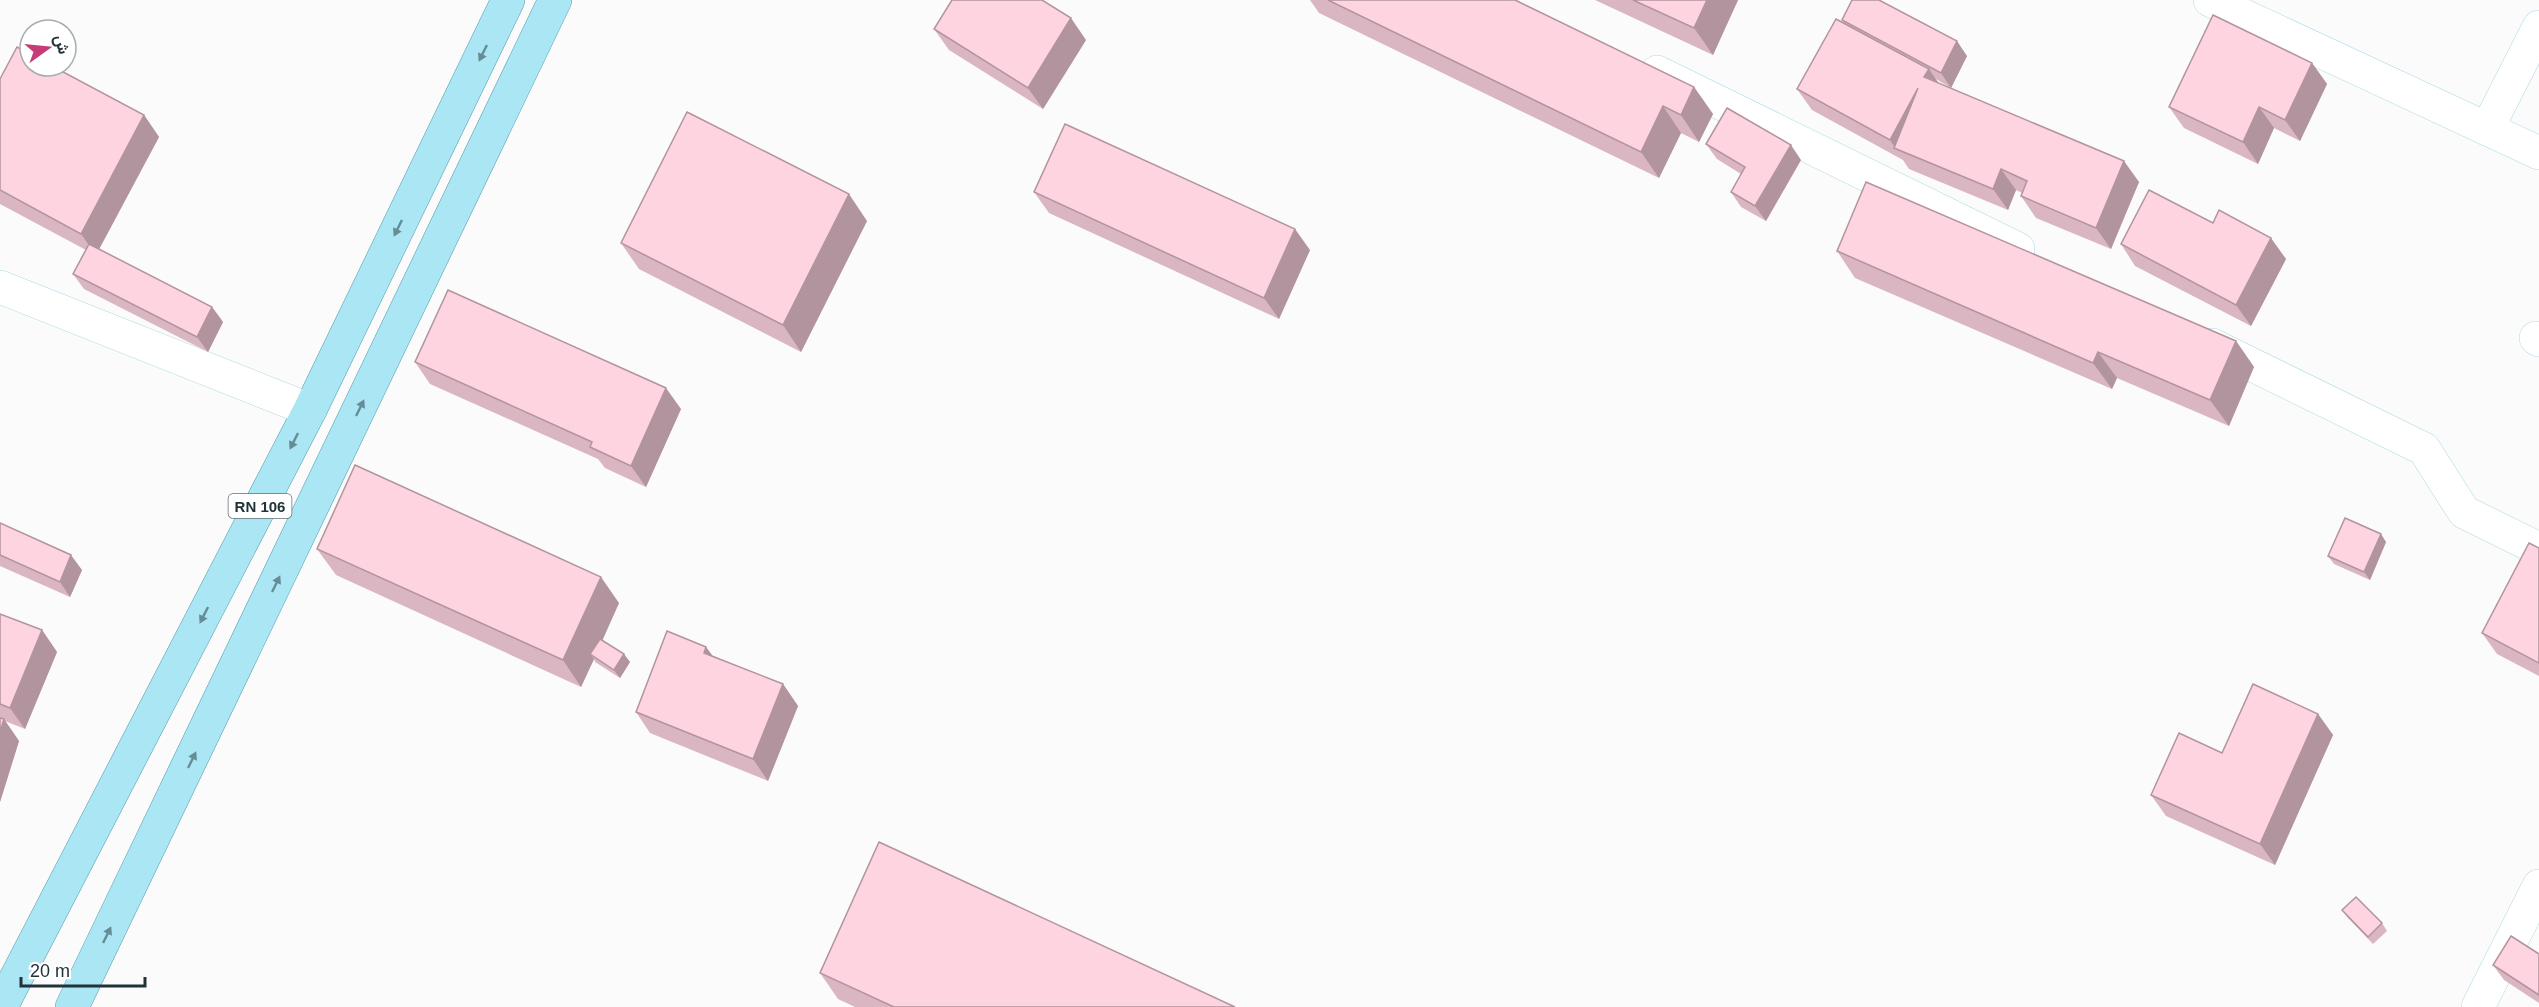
<svg xmlns="http://www.w3.org/2000/svg" width="2539" height="1007" font-family="Arial,Vazirmatn,sans-serif">
	<style>
		.lines { fill: none; stroke-linecap: round; stroke-linejoin: round }
		.minor-casing { stroke: #addae6; stroke-width: 34 }
		.primary-casing { stroke: #559cad; stroke-width: 34 }
		.minor { stroke: #fff; stroke-width: 33 }
		.primary { stroke: #aae6f4; stroke-width: 33 }
		.wall { fill: #dab6c2 }
		.shaded-wall { fill: #b2949e }
		.building { fill: #fed4e1; stroke: #b2949e; stroke-width: 1.5 }
		.oneway { fill: #668c96 }
		.labels { text-anchor: middle; dominant-baseline: central; stroke-width: 4.5; stroke-linejoin: round; paint-order: stroke }
		.shield { fill: #fff; stroke: #647073; stroke-width: 1.5 }
		.shield-label { font-size: 15px; font-weight: bold; fill: #213337 }
	</style>
	<rect width="100%" height="100%" fill="#fbfbfb"/>
	<g class="lines">
		<defs>
			<g id="minor">
				<path d="M2210,0L2539,153"/>
				<path d="M1657,72L2018,249"/>
				<path d="M2487,129L2539,27"/>
				<path d="M0,287L310,410"/>
				<path d="M2536,338L2539,340"/>
				<path d="M2212,345L2424,449L2464,512L2539,549"/>
				<path d="M2478,1007L2539,886"/>
			</g>
			<g id="primary">
				<path d="M1,1007L310,410L508,0"/>
				<path d="M72,1007L555,0"/>
			</g>
		</defs>
		<use href="#minor" class="minor-casing"/>
		<use href="#primary" class="primary-casing"/>
		<use href="#minor" class="minor"/>
		<use href="#primary" class="primary"/>
	</g>
	<g class="wall">
		<path d="M1310,0H1515L1694,87L1713,114L1699,142L1681,133L1659,178L1319,13Z"/>
		<path d="M1595,0H1738L1713,55Z"/>
		<path d="M1842,20L1967,56L1951,88L1936,79L1939,84L2139,182L2111,249L2036,218L2021,196L2022,193L2016,190L2008,210L1909,169L1903,160L1812,110L1797,89L1844,23Z"/>
		<path d="M934,29L1086,40L1043,109L949,50Z"/>
		<path d="M2312,63L2327,84L2300,141L2274,128L2258,164L2184,128L2169,107Z"/>
		<path d="M0,79L144,115L159,137L99,249L212,307L223,322L208,352L84,289L73,274L86,250L0,204Z"/>
		<path d="M1706,144L1801,160L1766,221L1741,207L1731,192L1741,174L1717,159Z"/>
		<path d="M1034,192L1310,250L1279,319L1049,213Z"/>
		<path d="M867,221L801,352L639,269L621,243Z"/>
		<path d="M2213,223L2286,259L2251,326L2135,266L2121,244Z"/>
		<path d="M1837,251L2236,341L2254,367L2229,426L2117,378L2112,389L1855,278Z"/>
		<path d="M415,362L681,409L646,487L605,468L598,459L430,384Z"/>
		<path d="M0,523L82,570L70,597L0,566Z"/>
		<path d="M2386,542L2370,580L2334,564L2328,556Z"/>
		<path d="M2539,548V676L2497,654L2482,633Z"/>
		<path d="M317,549L619,603L602,640L630,662L620,678L595,662L594,659L581,687L336,575Z"/>
		<path d="M0,614L42,630L57,652L25,729L5,721L19,741L0,802Z"/>
		<path d="M706,647L713,656L783,684L798,706L768,781L650,733L636,712Z"/>
		<path d="M2318,714L2333,735L2275,865L2166,816L2151,795Z"/>
		<path d="M2342,910L2382,923L2387,931L2373,944L2348,918Z"/>
		<path d="M2539,954V1003L2504,980L2493,965Z"/>
		<path d="M820,973L1235,1007H855L838,999Z"/>
	</g>
	<g class="shaded-wall">
		<path d="M1707,0H1738L1713,55L1694,28Z"/>
		<path d="M1071,18L1086,40L1043,109L1028,88Z"/>
		<path d="M1957,41L1967,56L1951,88L1941,73Z"/>
		<path d="M2312,63L2327,84L2300,141L2285,120Z"/>
		<path d="M1929,69L1943,90L1924,77Z"/>
		<path d="M1694,87L1713,114L1699,142L1681,115Z"/>
		<path d="M1918,88L1896,149L1890,140Z"/>
		<path d="M1663,106L1681,133L1659,178L1641,152Z"/>
		<path d="M2259,107L2274,128L2258,164L2243,142Z"/>
		<path d="M144,115L159,137L96,255L81,234Z"/>
		<path d="M1791,145L1801,160L1766,221L1755,206Z"/>
		<path d="M2124,161L2139,182L2111,249L2096,228Z"/>
		<path d="M2001,169L2016,190L2008,210L1993,189Z"/>
		<path d="M849,194L867,221L801,352L783,325Z"/>
		<path d="M1295,229L1310,250L1279,319L1264,298Z"/>
		<path d="M2271,238L2286,259L2251,326L2236,305Z"/>
		<path d="M212,307L223,322L208,352L197,337Z"/>
		<path d="M2236,341L2254,367L2229,426L2210,400Z"/>
		<path d="M2098,352L2117,378L2112,389L2093,363Z"/>
		<path d="M666,388L681,409L646,487L631,466Z"/>
		<path d="M2381,534L2386,542L2370,580L2364,572Z"/>
		<path d="M71,555L82,570L70,597L60,582Z"/>
		<path d="M601,577L619,603L595,657L590,654L594,659L581,687L563,660Z"/>
		<path d="M42,630L57,652L25,729L10,708Z"/>
		<path d="M706,647L721,668L704,653Z"/>
		<path d="M624,654L630,662L620,678L614,670Z"/>
		<path d="M783,684L798,706L768,781L753,759Z"/>
		<path d="M2318,714L2333,735L2275,865L2260,844Z"/>
		<path d="M4,719L19,741L0,802V732Z"/>
	</g>
	<g class="building">
		<path d="M952,0H1042L1071,18L1028,88L934,29Z"/>
		<path d="M1328,0H1515L1694,87L1681,115L1663,106L1641,152Z"/>
		<path d="M1633,0H1707L1694,28Z"/>
		<path d="M1852,0H1879L1957,41L1941,73L1842,20Z"/>
		<path d="M2213,15L2312,63L2285,120L2259,107L2243,142L2169,107Z"/>
		<path d="M1836,19L1929,69L1924,77L2124,161L2096,228L2021,196L2027,181L2001,169L1993,189L1894,148L1918,88L1890,140L1797,89Z"/>
		<path d="M17,47L30,54V66H52L144,115L81,234L0,190V79Z"/>
		<path d="M1727,108L1791,145L1755,206L1731,192L1745,167L1706,144Z"/>
		<path d="M687,112L849,194L783,325L621,243Z"/>
		<path d="M1065,124L1295,229L1264,298L1034,192Z"/>
		<path d="M1866,182L2236,341L2210,400L2098,352L2093,363L1837,251Z"/>
		<path d="M2149,190L2213,223L2219,210L2271,238L2236,305L2121,244Z"/>
		<path d="M89,244L212,307L197,337L73,274Z"/>
		<path d="M448,290L666,388L631,466L590,447L592,442L415,362Z"/>
		<path d="M355,465L601,577L563,660L317,549Z"/>
		<path d="M2345,518L2381,534L2364,572L2328,556Z"/>
		<path d="M0,523L71,555L60,582L0,555Z"/>
		<path d="M2529,543L2539,548V663L2482,633Z"/>
		<path d="M0,614L42,630L10,708L0,704Z"/>
		<path d="M667,631L706,647L704,653L783,684L753,759L636,712Z"/>
		<path d="M600,639L624,654L614,670L590,654Z"/>
		<path d="M2253,684L2318,714L2260,844L2151,795L2179,733L2222,753Z"/>
		<path d="M0,718L4,719L0,732Z"/>
		<path d="M879,842L1235,1007H894L820,973Z"/>
		<path d="M2356,897L2382,923L2368,937L2342,910Z"/>
		<path d="M2511,936L2539,954V995L2493,965Z"/>
	</g>
	<defs><path id="oneway-solid" d="M-6-.8H1V-3.2L6.5 0L1 3.2V.8H-6Z" transform="scale(1.5)"/></defs>
	<g class="oneway">
		<use href="#oneway-solid" transform="translate(483 53) rotate(116)"/>
		<use href="#oneway-solid" transform="translate(398 228) rotate(116)"/>
		<use href="#oneway-solid" transform="translate(360 408) rotate(-64)"/>
		<use href="#oneway-solid" transform="translate(294 441) rotate(117)"/>
		<use href="#oneway-solid" transform="translate(276 584) rotate(-64)"/>
		<use href="#oneway-solid" transform="translate(204 615) rotate(117)"/>
		<use href="#oneway-solid" transform="translate(192 760) rotate(-64)"/>
		<use href="#oneway-solid" transform="translate(107 935) rotate(-64)"/>
	</g>
	<g class="labels">
		<rect class="shield" x="228.5" y="494" width="63" height="24" rx="4.5"/>
		<g class="shield-label">
			<text x="260" y="506">RN 106</text>
		</g>
	</g>
	<g transform="translate(48 48) rotate(75)"><circle r="28" fill="#ffffff" stroke="#a6adaf" stroke-width="1.5"/>
	<path d="M0-4.5L10 22L0 15L-10 22Z" fill="#c63c77"/>
	<text y="-9" font-size="16" font-weight="bold" text-anchor="middle" fill="#213337">ش</text>
	</g>
	<path d="M21 977v9h124v-9" fill="none" stroke="#213337" stroke-width="3"/>
	<text x="30" y="977" font-size="18" fill="#213337" stroke="#ffffff" stroke-width="4.5" paint-order="stroke">20 m</text>
</svg>
